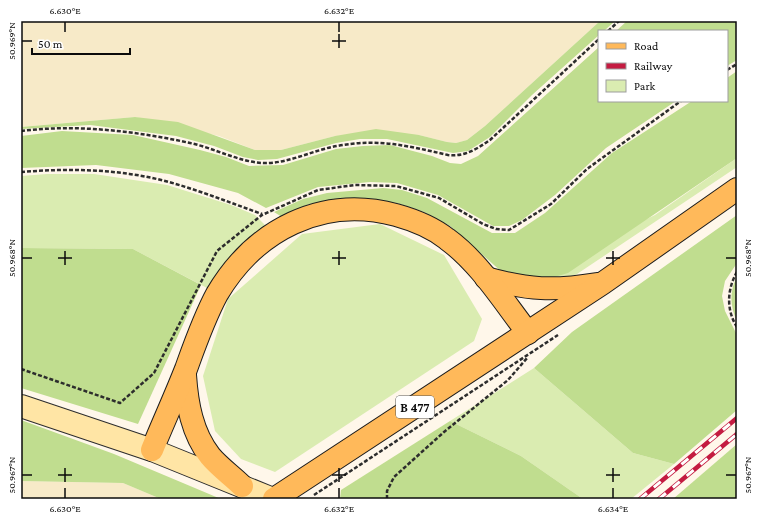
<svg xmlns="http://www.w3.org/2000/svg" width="758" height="520" font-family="'Crimson Pro',serif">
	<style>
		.farmland { fill: #f7eac8 }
		.green { fill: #daecb1 }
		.forest { fill: #c0dd8f }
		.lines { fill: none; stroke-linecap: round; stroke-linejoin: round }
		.secondary-casing { stroke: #2d2d2d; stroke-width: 24 }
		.primary-casing { stroke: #1c1c1c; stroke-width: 24 }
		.path { stroke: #2d2d2d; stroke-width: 2.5; stroke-dasharray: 4 2; stroke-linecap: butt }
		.secondary { stroke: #ffe5a5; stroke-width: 22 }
		.primary { stroke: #ffb95a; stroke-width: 22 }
		.rail-casing { stroke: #c41b41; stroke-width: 4.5 }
		.rail { stroke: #fff; stroke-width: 3; stroke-dasharray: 9; stroke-linecap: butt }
		.ticks { fill: none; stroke: #0b0b0b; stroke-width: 1.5 }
		.labels { text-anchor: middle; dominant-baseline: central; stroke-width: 4; stroke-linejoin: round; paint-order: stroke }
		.shield { fill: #fff; stroke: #545454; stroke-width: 1 }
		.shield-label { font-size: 13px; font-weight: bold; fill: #0b0b0b }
		.neatline { fill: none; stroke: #0b0b0b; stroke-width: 1.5 }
		.ticks-label { font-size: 10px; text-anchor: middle; fill: #0b0b0b }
	</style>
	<rect width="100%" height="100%" fill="#fff7ea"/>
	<g class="farmland">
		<path d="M21,21H600L485,126L467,140L456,143L447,142L419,135L335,136L281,150H255L219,136L135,117L21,127Z"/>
		<path d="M21,481L123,483L161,499H21Z"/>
	</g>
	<g class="green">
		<path d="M737,158V167L577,274L559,281L523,279L655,215Z"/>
		<path d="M47,174H94L167,185L231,205L255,215L266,226L233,253L207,288L133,249L21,248V176Z"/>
		<path d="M380,224L444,255L482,319L474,341L275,472L241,459L215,431L203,376L228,299L302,234Z"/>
		<path d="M534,368L633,453L674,464L631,499H583L521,456L450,421Z"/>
	</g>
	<g class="forest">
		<path d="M600,21H615L604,31H599V35L532,95L490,137L468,151L453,153L387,139H360L336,143L277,159L258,160L243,157L214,146L176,136L90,125L21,129V127L135,117L178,122L255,150H281L335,136L376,129L419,135L447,142L456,143L467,140L485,126Z"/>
		<path d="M627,21H737V60L727,66V31H616Z"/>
		<path d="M599,47V101H676L606,148L555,195L522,220L509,226H493L438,195L397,183L370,182L318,187L266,208L238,193L169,174L96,165L21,168V136L62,131L133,135L200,150L226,157L249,166L283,165L336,149L363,146L390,145L432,156L450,163L461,164L478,156Z"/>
		<path d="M737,71V158L568,273L548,279L503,273L450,226L424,212L397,203L361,199L339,200L309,204L282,217L274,212L303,199L327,193L383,188L402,190L427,198L492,233H515L545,213L612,153L692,101H727V78Z"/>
		<path d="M737,215V263L725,281L722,296L725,311L737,335V410L674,464L633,453L534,368L572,332Z"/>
		<path d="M21,248L133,249L201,285L138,424L21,388Z"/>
		<path d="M737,277V321C730,307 729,291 737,277Z"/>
		<path d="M21,420L114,454L221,499H161L123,483L21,481Z"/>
		<path d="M450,421L521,456L583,499H340L341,490Z"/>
		<path d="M737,444V499H673Z"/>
	</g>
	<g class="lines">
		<defs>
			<path id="secondary" d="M21,406L152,450L273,499"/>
			<g id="primary">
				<path d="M486,278C528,290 554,291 597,284"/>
				<path d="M185,375C187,404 192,433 210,456C219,467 232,476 242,486"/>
				<path d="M152,450C163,423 175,397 186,369C195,344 204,318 217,294C255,230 322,195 396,215C414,220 432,227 447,239C480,263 503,301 528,333"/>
				<path d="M274,499L603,283L737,189"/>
			</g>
		</defs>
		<use href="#secondary" class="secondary-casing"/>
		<use href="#primary" class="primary-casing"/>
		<g class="path">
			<path d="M608,31L619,21"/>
			<path d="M727,70L737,64"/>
			<path d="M21,131C77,124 135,131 190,143C214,148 239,162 263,163C288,164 313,150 337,146C379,138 408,146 448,155C464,157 477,149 490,140L599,39"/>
			<path d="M21,172C71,168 121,169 169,182C201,191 231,203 262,214"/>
			<path d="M737,272C727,289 726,310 737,327"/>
			<path d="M21,369L120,403L154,373L217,251L262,215L318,190L355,185L396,186L439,198L483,224L496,229L509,230L551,204L587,169L681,101"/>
			<path d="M314,495L558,335"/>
			<path d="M387,499V491L394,477L444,432L508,380L528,357"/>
		</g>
		<use href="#secondary" class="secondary"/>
		<use href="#primary" class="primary"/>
		<defs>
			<g id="rail">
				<path d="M640,499L737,418"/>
				<path d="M659,499L737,434"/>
			</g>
		</defs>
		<use href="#rail" class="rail-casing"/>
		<use href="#rail" class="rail"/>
	</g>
	<path class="ticks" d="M65,22V32M339,22V32M339,34V48M22,41H32M332,41H346M65,251V265M339,251V265M613,251V265M22,258H32M58,258H72M332,258H346M606,258H620M726,258H736M65,468V482M339,468V482M613,468V482M22,475H32M58,475H72M332,475H346M606,475H620M726,475H736M65,488V498M339,488V498M613,488V498"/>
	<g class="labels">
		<rect class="shield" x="396" y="396" width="38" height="22" rx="3"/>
		<g class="shield-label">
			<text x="415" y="407">B 477</text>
		</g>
	</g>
	<rect width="758" height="520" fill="none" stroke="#ffffff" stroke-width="44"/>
	<rect x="598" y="30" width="130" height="72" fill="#ffffff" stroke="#9d9d9d"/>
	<rect x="606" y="43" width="20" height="6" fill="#ffb95a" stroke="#9d9d9d"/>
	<text x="634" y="50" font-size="12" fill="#0b0b0b">Road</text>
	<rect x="606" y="63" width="20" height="6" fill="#c41b41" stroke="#9d9d9d"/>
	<text x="634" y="70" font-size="12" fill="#0b0b0b">Railway</text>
	<rect x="606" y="80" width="20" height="12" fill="#daecb1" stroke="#9d9d9d"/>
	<text x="634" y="90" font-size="12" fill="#0b0b0b">Park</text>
	<path d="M32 48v6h98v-6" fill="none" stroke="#0b0b0b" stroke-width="2"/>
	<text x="38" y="48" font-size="12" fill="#0b0b0b" stroke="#ffffff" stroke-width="3" paint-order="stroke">50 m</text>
	<rect x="22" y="22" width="714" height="476" class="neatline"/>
	<g class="ticks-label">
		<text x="65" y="14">6.630°E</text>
		<text x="339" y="14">6.632°E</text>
		<text transform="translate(11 41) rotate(-90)" y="4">50.969°N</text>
		<text transform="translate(11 258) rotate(-90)" y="4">50.968°N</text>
		<text transform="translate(747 258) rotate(-90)" y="4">50.968°N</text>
		<text transform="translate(11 475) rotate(-90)" y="4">50.967°N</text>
		<text transform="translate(747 475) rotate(-90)" y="4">50.967°N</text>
		<text x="65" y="512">6.630°E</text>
		<text x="339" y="512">6.632°E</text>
		<text x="613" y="512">6.634°E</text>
	</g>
</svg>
